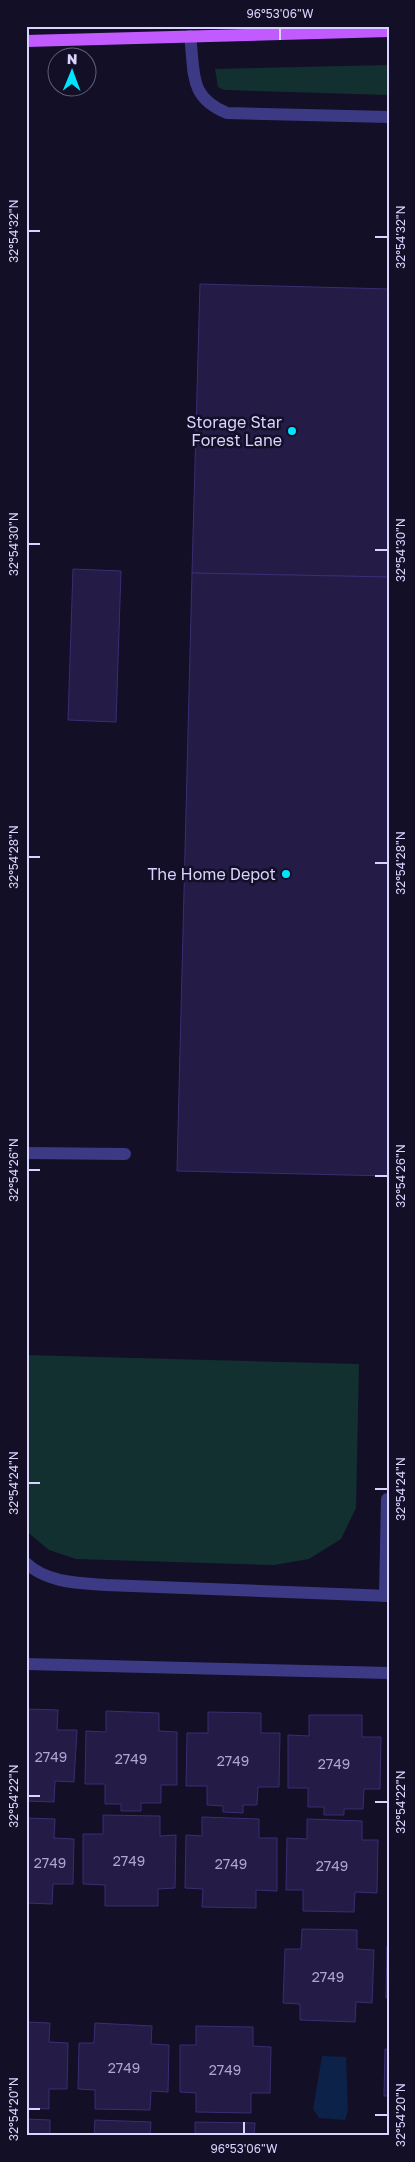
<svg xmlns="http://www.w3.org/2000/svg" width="415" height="2162" font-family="'Golos Text',sans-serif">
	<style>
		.green { fill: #12302f }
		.water { fill: #0c2248 }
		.building { fill: #241b47; stroke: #3b2d73 }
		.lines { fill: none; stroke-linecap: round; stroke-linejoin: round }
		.minor { stroke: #3d3a85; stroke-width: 12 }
		.major { stroke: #c25bff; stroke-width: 12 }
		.ticks { fill: none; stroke: #d9d4ff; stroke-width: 2 }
		.poi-dot { fill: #00e5ff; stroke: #130f26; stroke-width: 2 }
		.labels { text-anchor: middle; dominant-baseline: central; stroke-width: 5; stroke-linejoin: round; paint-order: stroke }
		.number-label { font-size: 14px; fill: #aca6d1 }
		.poi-label { font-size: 16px; fill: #d9d4ff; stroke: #130f26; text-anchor: end }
		.neatline { fill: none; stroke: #d9d4ff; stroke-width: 2 }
		.ticks-label { font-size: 12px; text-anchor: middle; fill: #d9d4ff }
	</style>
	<rect width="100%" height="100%" fill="#130f26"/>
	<g class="green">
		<path d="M389,65V95L224,90L218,87L215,69Z"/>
		<path d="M26,1355L359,1364L356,1508L341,1539L309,1559L274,1565L76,1559L49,1550L26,1531Z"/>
	</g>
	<path class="water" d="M322,2056L346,2057L348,2111L345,2120L319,2118L313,2109Z"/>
	<g class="building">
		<path d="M200,284L389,289V577L192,573Z"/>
		<path d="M73,569L121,571L116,722L68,720Z"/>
		<path d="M192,573L389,577V1176L177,1171Z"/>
		<path d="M26,1709L58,1710L57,1730H77L74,1782L55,1781L54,1802L26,1801Z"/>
		<path d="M106,1711L159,1713V1731L177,1732V1785H161V1803H141V1811H121V1804H105V1784H85L86,1731L106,1732Z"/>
		<path d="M208,1712L261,1713V1733H280L279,1787H258L257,1805H243V1813L223,1812V1806L207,1805V1786H186L187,1733H208Z"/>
		<path d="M309,1715H362V1737H381L380,1789H364L363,1809H344V1815H324V1807H308V1788H288V1735L309,1736Z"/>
		<path d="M103,1815L160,1816V1836L176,1835L175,1888L158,1889V1906H105V1885L83,1884V1834H103Z"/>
		<path d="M202,1817L259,1819V1838H277V1891L256,1890V1908L202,1907L203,1889L185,1888L186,1835L202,1836Z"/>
		<path d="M26,1818L55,1819L54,1838L74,1839L73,1884H53L52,1904L26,1903Z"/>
		<path d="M307,1819L362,1821V1840H378L377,1893L355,1892L354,1912L303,1911V1890H286L287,1838L307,1839Z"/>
		<path d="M302,1929L357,1930V1949L374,1950L372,2003L356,2002L355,2022L300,2020V2004L283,2003L285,1949H301Z"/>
		<path d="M387,1946H389V1998H386Z"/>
		<path d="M26,2022L50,2023L49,2042L68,2043L67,2089H49V2109L26,2108Z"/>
		<path d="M95,2023L152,2026L151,2044L169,2045L168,2092L151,2091L150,2110L95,2109V2090L78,2089L79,2043H94Z"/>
		<path d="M196,2026L253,2027V2046L271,2047L270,2093H251V2113L196,2112V2093L180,2092V2045H196Z"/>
		<path d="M385,2049H389V2096H384Z"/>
		<path d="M26,2119L50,2120V2136H26Z"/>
		<path d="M95,2120L151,2122L150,2136H94Z"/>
		<path d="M195,2122L255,2123L254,2136H195Z"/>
	</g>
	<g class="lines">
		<g class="minor">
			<path d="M190,36C195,73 188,97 227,113L389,117"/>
			<path d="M26,1153L125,1154"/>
			<path d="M26,1563C47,1583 79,1583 106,1585L389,1596"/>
			<path d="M385,1596L387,1499H389"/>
			<path d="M26,1664L389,1673"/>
		</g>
		<path class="major" d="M26,41L389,31"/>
	</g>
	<path class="ticks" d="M280,40V28M28,231H40M375,237H388M28,544H40M375,550H388M28,857H40M375,863H388M28,1170H40M375,1176H388M28,1483H40M375,1489H388M28,1796H40M375,1802H388M28,2109H40M375,2115H388M244,2134V2122"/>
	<g class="poi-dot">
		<circle cx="292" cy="431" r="5"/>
		<circle cx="286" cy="874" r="5"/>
	</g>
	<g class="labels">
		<g class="number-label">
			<text x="51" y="1756">2749</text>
			<text x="131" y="1758">2749</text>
			<text x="233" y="1760">2749</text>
			<text x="334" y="1763">2749</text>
			<text x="129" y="1860">2749</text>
			<text x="50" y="1862">2749</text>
			<text x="231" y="1863">2749</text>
			<text x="332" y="1865">2749</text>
			<text x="328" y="1976">2749</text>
			<text x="124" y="2067">2749</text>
			<text x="225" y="2069">2749</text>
		</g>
		<g class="poi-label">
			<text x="282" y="422">Storage Star<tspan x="282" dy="18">Forest Lane</tspan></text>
			<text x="276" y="874">The Home Depot</text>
		</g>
	</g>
	<rect width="415" height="2162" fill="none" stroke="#130f26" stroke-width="55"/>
	<g transform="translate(72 72) rotate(1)"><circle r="24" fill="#130f26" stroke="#625e7d"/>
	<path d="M0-4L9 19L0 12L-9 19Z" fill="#00e5ff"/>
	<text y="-8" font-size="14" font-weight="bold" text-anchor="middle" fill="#d9d4ff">N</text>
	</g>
	<rect x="28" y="28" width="360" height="2106" class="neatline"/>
	<g class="ticks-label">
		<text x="280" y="18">96°53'06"W</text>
		<text transform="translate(14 231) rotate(-90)" y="4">32°54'32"N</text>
		<text transform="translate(401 237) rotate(-90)" y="4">32°54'32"N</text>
		<text transform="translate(14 544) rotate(-90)" y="4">32°54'30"N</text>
		<text transform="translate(401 550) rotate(-90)" y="4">32°54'30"N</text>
		<text transform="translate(14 857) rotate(-90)" y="4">32°54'28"N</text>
		<text transform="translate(401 863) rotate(-90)" y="4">32°54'28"N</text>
		<text transform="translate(14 1170) rotate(-90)" y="4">32°54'26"N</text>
		<text transform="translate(401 1176) rotate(-90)" y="4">32°54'26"N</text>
		<text transform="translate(14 1483) rotate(-90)" y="4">32°54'24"N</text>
		<text transform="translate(401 1489) rotate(-90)" y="4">32°54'24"N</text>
		<text transform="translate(14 1796) rotate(-90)" y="4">32°54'22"N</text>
		<text transform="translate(401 1802) rotate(-90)" y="4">32°54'22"N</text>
		<text transform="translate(14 2109) rotate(-90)" y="4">32°54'20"N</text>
		<text transform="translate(401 2115) rotate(-90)" y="4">32°54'20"N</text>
		<text x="244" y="2153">96°53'06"W</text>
	</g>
</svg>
